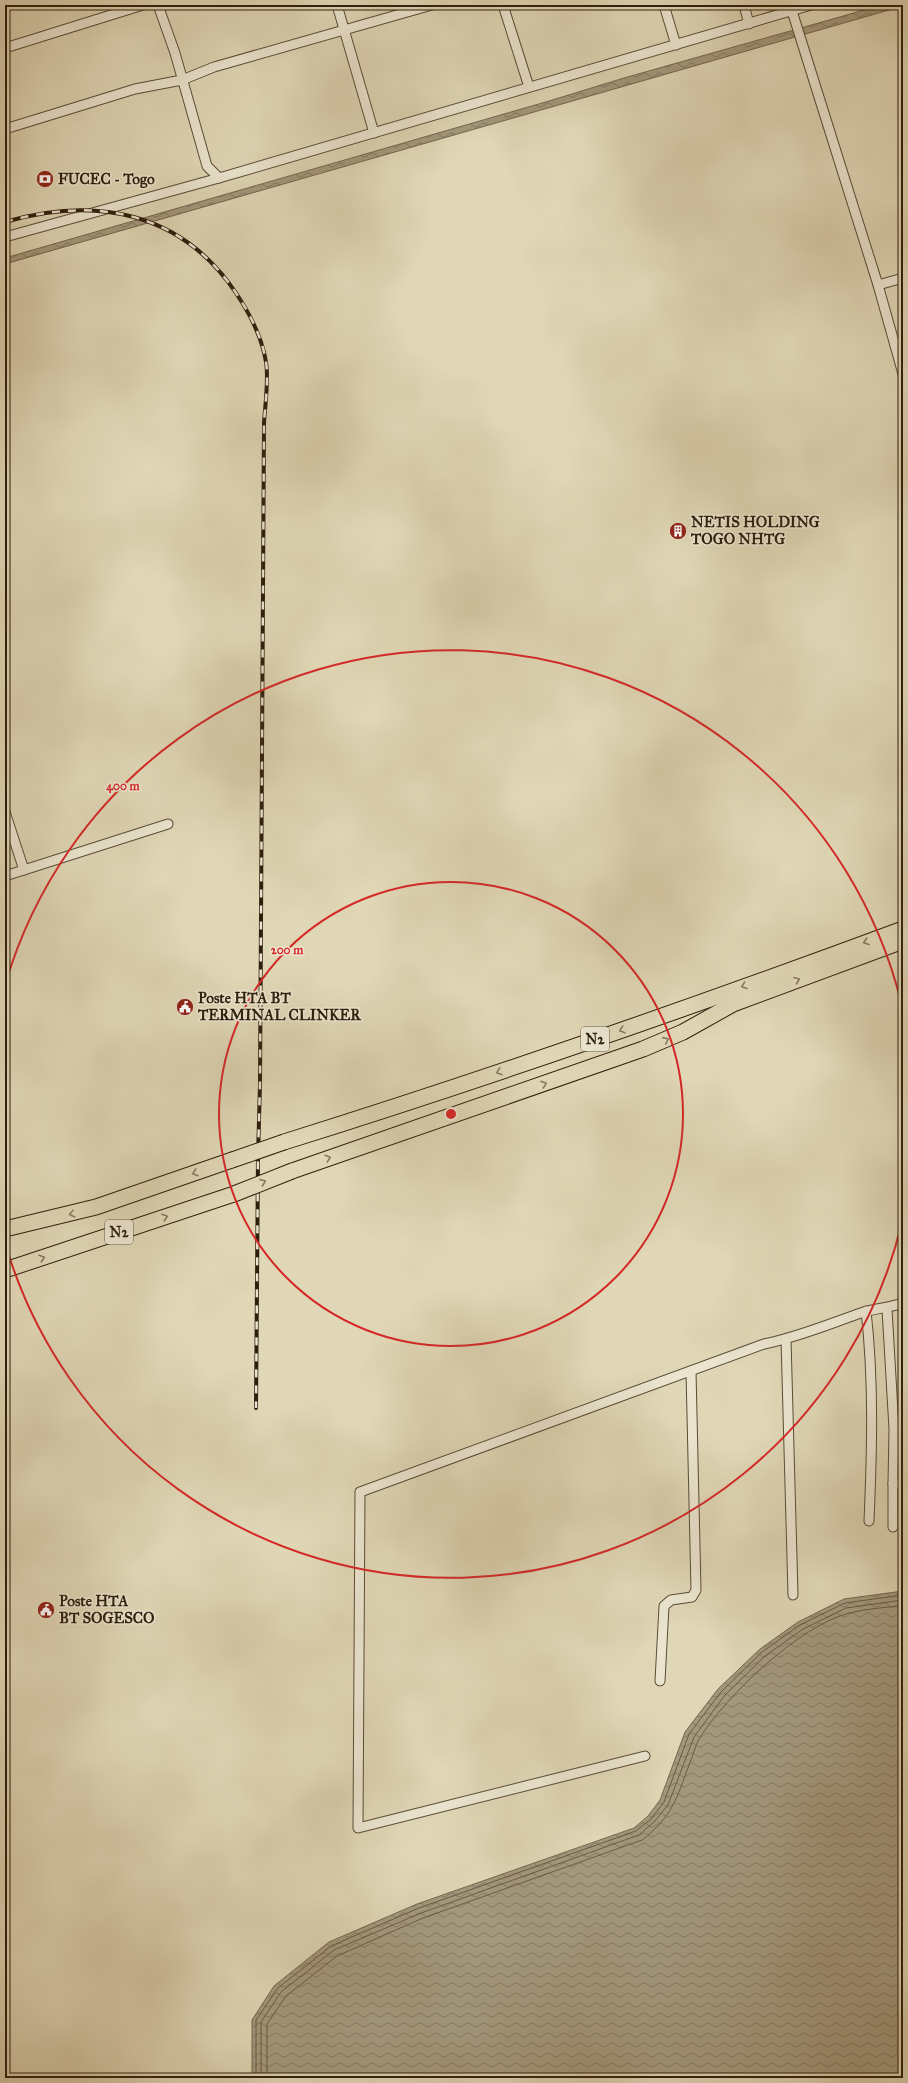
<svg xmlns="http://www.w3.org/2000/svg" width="908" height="2083" font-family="'IM FELL Great Primer',serif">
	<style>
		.water { fill: url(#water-waves); stroke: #74674f }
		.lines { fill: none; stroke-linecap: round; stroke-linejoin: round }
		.shore { stroke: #685b44; stroke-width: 1 }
		.minor-casing { stroke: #5a4c36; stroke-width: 11 }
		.trunk-casing { stroke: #2e1e0c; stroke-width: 17 }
		.minor { stroke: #ebe5d0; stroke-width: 9 }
		.trunk { stroke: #e0d7b6; stroke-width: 15 }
		.rail-casing { stroke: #2e1e0c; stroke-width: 4 }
		.rail { stroke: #ebe5d0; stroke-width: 2.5; stroke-dasharray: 8; stroke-linecap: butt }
		.trunk-bridge-casing { stroke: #2e1e0c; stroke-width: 17; stroke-linecap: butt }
		.trunk-bridge { stroke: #e0d7b6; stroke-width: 15 }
		.oneway { stroke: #877a61 }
		.ring { fill: none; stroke: #d62828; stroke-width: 2 }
		.labels { text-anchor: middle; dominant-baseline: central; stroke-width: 3; stroke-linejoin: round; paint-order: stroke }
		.shield { fill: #ebe5d0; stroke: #675a47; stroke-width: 1 }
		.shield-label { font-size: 14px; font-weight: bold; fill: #2e1e0c }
		.poi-label { font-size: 15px; font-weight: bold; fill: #2e1e0c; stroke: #ebe5d0; text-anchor: start }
		.centre { fill: #d62828; stroke: #ebe5d0; stroke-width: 2 }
		.ring-label { font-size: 12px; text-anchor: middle; font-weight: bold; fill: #d62828; stroke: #ebe5d0; stroke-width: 3; stroke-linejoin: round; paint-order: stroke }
	</style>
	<defs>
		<pattern id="water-waves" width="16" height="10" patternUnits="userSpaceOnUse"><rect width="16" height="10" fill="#a3987c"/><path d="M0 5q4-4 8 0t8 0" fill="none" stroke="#857b64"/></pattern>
	</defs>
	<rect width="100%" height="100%" fill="#e0d7b6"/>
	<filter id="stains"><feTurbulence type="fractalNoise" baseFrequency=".005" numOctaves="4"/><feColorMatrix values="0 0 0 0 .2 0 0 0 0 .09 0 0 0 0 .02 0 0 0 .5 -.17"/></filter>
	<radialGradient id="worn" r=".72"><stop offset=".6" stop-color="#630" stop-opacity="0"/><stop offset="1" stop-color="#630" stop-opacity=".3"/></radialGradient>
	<g class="water">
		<path d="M882,5L903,6L5,264V258L549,101L624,78Z"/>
		<path d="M903,1591V2078H252V2020L274,1986L329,1942L417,1904L634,1828L648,1816L660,1800L685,1732L718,1689L760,1649L798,1622L844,1599Z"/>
	</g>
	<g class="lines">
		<g class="shore">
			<path d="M256,2078V2020L278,1988L331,1946L419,1908L636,1831L651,1819L664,1802L689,1734L721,1692L762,1652L800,1625L845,1603L903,1595"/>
			<path d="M261,2078V2022L281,1992L334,1950L421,1913L639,1835L654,1822L668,1805L694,1737L725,1695L765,1656L803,1629L846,1608L903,1600"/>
			<path d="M267,2078V2024L286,1996L337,1956L423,1918L642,1840C672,1817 677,1798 689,1765C693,1756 695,1746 699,1739C726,1696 799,1626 849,1613C866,1609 886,1607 903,1606"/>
		</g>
		<defs>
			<g id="minor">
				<path d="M158,5L175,53L207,166L219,178"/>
				<path d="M337,5L374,133"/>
				<path d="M503,5L529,87"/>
				<path d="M664,5L676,45"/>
				<path d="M744,5L749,24"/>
				<path d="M792,11L878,285L903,374"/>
				<path d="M5,48L143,5"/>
				<path d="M5,129L135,89L182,80L214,67L432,5"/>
				<path d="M5,237L219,178L811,5"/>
				<path d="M878,285L903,278"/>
				<path d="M5,812L24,870"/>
				<path d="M5,876L168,824"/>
				<path d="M887,1309L894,1429L893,1483"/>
				<path d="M866,1311C874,1381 872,1451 869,1521"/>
				<path d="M786,1339L793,1595"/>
				<path d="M893,1527V1483L903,1484"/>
				<path d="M660,1681L664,1606L671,1600L692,1597L696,1590L691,1371"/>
				<path d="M645,1756L358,1828L360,1492L764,1344C799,1337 831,1323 864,1312C877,1308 889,1308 903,1303"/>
			</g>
			<g id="trunk">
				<path d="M284,1142C492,1077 698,1005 903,929"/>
				<path d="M292,1171L643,1049L683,1032L733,1004L903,941"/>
				<path d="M5,1229L96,1207L232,1160"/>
				<path d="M5,1270L234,1194"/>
			</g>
		</defs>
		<use href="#minor" class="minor-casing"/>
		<use href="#trunk" class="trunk-casing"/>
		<use href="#minor" class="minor"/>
		<use href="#trunk" class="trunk"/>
		<defs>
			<path id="rail" d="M5,222C95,196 181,211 236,293C250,314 262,337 266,362C269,380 265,405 264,423L260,1084L258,1156L256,1408"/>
		</defs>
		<use href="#rail" class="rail-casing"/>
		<use href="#rail" class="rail"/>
		<defs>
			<g id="trunk-bridge">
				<path d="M232,1160L284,1142"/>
				<path d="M234,1194L292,1171"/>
			</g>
		</defs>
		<use href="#trunk-bridge" class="trunk-bridge-casing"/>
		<use href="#trunk-bridge" class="trunk-bridge"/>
	</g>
	<defs><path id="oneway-chevron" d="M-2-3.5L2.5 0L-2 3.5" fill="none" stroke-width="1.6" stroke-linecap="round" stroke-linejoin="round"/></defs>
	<g class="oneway">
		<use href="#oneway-chevron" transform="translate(866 942) rotate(160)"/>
		<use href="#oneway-chevron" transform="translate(797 980) rotate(-21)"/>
		<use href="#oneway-chevron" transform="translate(744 986) rotate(160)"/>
		<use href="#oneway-chevron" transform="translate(622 1030) rotate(161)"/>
		<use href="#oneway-chevron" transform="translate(666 1040) rotate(-24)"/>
		<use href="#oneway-chevron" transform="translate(499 1072) rotate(161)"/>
		<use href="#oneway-chevron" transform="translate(544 1084) rotate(-19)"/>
		<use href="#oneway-chevron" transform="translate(328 1158) rotate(-19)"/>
		<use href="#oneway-chevron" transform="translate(195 1173) rotate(161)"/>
		<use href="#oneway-chevron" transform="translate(263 1182) rotate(-21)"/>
		<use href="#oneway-chevron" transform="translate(72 1214) rotate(166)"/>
		<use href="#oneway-chevron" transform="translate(165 1217) rotate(-18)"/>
		<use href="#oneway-chevron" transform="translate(42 1258) rotate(-18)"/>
	</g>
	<g class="ring">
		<circle cx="451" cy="1114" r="232"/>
		<path d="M902 1222A464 464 0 0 1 6 1246M6 982A464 464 0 0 1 902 1006"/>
	</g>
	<defs>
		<symbol id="bank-disc" viewBox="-11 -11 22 22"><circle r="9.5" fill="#8f2418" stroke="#ebe5d0"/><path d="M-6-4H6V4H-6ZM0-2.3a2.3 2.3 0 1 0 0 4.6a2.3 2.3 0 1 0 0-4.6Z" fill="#fff"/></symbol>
		<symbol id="building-disc" viewBox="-11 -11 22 22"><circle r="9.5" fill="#8f2418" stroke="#ebe5d0"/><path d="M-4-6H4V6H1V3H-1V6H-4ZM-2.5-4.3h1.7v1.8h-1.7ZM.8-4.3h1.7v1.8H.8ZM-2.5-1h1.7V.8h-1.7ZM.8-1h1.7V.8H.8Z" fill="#fff"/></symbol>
		<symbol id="civic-disc" viewBox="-11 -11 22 22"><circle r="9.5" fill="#8f2418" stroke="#ebe5d0"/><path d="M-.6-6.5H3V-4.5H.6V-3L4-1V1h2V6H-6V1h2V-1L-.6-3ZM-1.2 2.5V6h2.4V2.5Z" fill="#fff"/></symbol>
	</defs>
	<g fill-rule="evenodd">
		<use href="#bank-disc" x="35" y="169" width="20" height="20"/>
		<use href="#building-disc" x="668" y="521" width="20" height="20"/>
		<use href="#civic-disc" x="175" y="997" width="20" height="20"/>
		<use href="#civic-disc" x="36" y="1600" width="20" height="20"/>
	</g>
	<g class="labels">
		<g class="shield">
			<rect x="581" y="1027" width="28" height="24" rx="3"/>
			<rect x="105" y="1220" width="28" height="24" rx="3"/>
		</g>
		<g class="shield-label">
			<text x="595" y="1039">N2</text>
			<text x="119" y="1232">N2</text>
		</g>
		<g class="poi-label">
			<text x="58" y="179">FUCEC - Togo</text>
			<text x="691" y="522">NETIS HOLDING<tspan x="691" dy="17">TOGO NHTG</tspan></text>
			<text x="198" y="998">Poste HTA BT<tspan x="198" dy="17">TERMINAL CLINKER</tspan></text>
			<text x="59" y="1601">Poste HTA<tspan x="59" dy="17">BT SOGESCO</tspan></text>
		</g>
	</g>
	<circle cx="451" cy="1114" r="6" class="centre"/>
	<g class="ring-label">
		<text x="123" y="790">400 m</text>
		<text x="287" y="954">200 m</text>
	</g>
	<rect width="908" height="2083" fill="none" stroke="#e0d7b6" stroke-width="20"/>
	<rect x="6" y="6" width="896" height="2071" fill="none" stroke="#2e1e0c" stroke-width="2"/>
	<rect x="10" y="10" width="888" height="2063" fill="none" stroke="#2e1e0c"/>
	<rect width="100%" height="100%" filter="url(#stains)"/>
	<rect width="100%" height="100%" fill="url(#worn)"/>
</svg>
